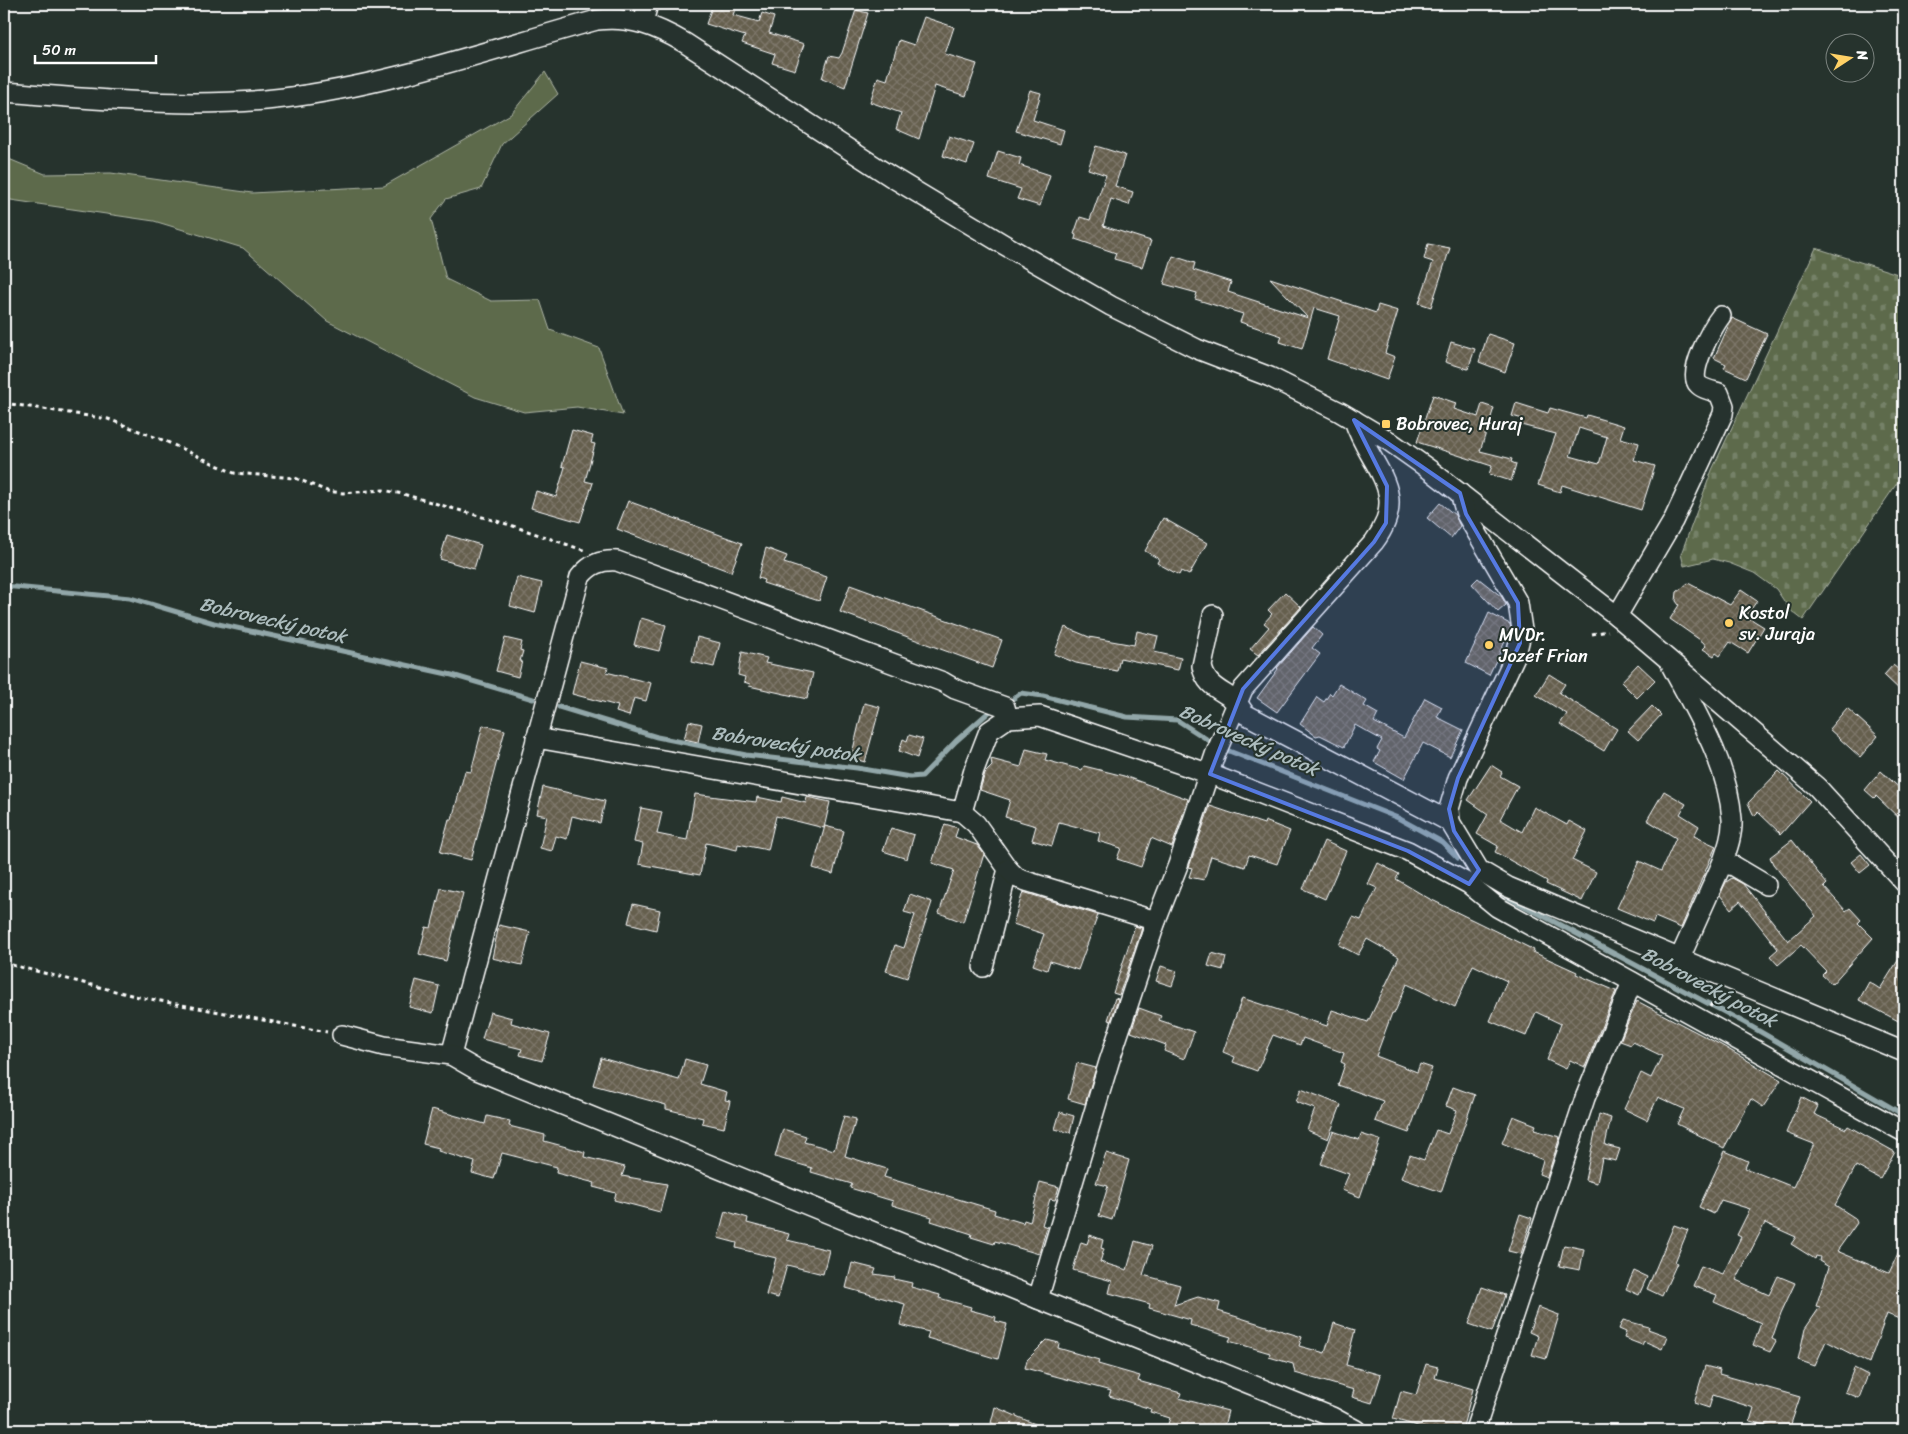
<svg xmlns="http://www.w3.org/2000/svg" width="1908" height="1434" font-family="Sriracha,sans-serif">
	<style>
		.grass { fill: #5d6b4c; stroke: #aeb5a6 }
		.cemetery { fill: url(#cemetery-stones); stroke: #aeb5a6 }
		.lines { fill: none; stroke-linecap: round; stroke-linejoin: round }
		.stream { stroke: #92a7a9; stroke-width: 5 }
		.building { fill: url(#building-cross-hatch); stroke: #fff; fill-rule: evenodd }
		.minor-casing { stroke: #fff; stroke-width: 22 }
		.path { stroke: #fff; stroke-width: 3; stroke-dasharray: 4 4; stroke-linecap: butt }
		.minor { stroke: #26332d; stroke-width: 19 }
		.marked { fill: #567ae2; fill-opacity: 0.2; stroke: #567ae2; stroke-width: 4; stroke-linejoin: round }
		.poi-dot { fill: #ffd166; stroke: #26332d; stroke-width: 2 }
		.labels { text-anchor: middle; dominant-baseline: central; stroke-width: 4; stroke-linejoin: round; paint-order: stroke }
		.poi-label { font-size: 18px; fill: #fff; stroke: #26332d; text-anchor: start }
		.water-label { font-size: 19px; font-style: italic; fill: #adbdbe; stroke: #26332d }
	</style>
	<defs>
		<pattern id="cemetery-stones" width="16" height="16" patternUnits="userSpaceOnUse" patternTransform="scale(1.25)"><rect width="16" height="16" fill="#5d6b4c"/><path d="M2 7V4a2 2 0 0 1 4 0v3zM10 15v-3a2 2 0 0 1 4 0v3z" fill="#758167"/></pattern>
		<pattern id="building-cross-hatch" width="8" height="8" patternUnits="userSpaceOnUse" patternTransform="scale(1.25)"><rect width="8" height="8" fill="#655e4e"/><path d="M0 0l8 8M0 8l8-8" fill="none" stroke="#7c7669"/></pattern>
	</defs>
	<rect width="100%" height="100%" fill="#26332d"/>
	<filter id="ink" filterUnits="userSpaceOnUse"><feTurbulence type="fractalNoise" baseFrequency=".02" numOctaves="2"/><feDisplacementMap in="SourceGraphic" scale="10" xChannelSelector="R" yChannelSelector="G"/><feConvolveMatrix kernelMatrix="1 2 1 2 8 2 1 2 1" color-interpolation-filters="sRGB"/></filter>
	<g filter="url(#ink)">
		<path class="grass" d="M545,72L558,94L502,144L481,189L446,199L431,219L446,279L491,301L540,300L550,330L599,348L623,415L577,407L524,412L475,397L327,321L243,248L154,221L4,199V157L45,174L111,173L252,193L384,186L511,114Z"/>
		<path class="cemetery" d="M1816,248L1904,276V473L1803,620L1790,610L1776,589L1754,573L1729,563L1713,559L1684,566L1681,554L1712,470Z"/>
		<g class="lines">
			<g class="stream">
				<path d="M4,586L130,598L214,623L452,675L533,699"/>
				<path d="M1014,698L1021,693L1043,696L1127,717L1177,720L1219,747L1398,818L1442,842L1458,858"/>
				<path d="M559,707L657,737L746,755L857,768L910,777L922,776L956,741L989,712"/>
				<path d="M1496,891L1745,1023L1904,1115"/>
			</g>
		</g>
		<g class="building">
			<path d="M713,4H737L733,15L759,22L762,13L774,17L769,33L804,44L795,70L772,63L775,54L742,43L745,36L706,24Z"/>
			<path d="M856,10L868,13L845,87L822,78L829,56L839,58L842,53Z"/>
			<path d="M924,17L954,27L945,54L977,64L966,96L935,86L919,139L896,129L901,113L870,102L878,77L887,80L899,40L914,45Z"/>
			<path d="M1030,90L1041,93L1033,120L1064,130L1060,144L1016,131Z"/>
			<path d="M949,136L974,144L967,164L943,156Z"/>
			<path d="M1096,146L1125,155L1115,186L1133,192L1129,205L1111,199L1103,226L1151,241L1142,267L1114,259L1116,253L1075,239L1076,235L1074,234L1080,217L1090,220L1106,175L1088,169Z"/>
			<path d="M998,151L1021,158L1019,165L1050,175L1040,206L1017,199L1021,189L989,179Z"/>
			<path d="M1428,244L1450,248L1431,307L1419,303L1433,262L1424,259Z"/>
			<path d="M1173,256L1195,263L1193,270L1231,282L1228,292L1308,318L1270,278L1376,313L1378,305L1398,311L1385,353L1395,357L1387,380L1327,359L1340,316L1314,308L1302,349L1280,342L1282,336L1240,322L1243,314L1195,299L1197,293L1164,284Z"/>
			<path d="M1732,318L1767,334L1746,378L1724,368L1726,364L1714,358Z"/>
			<path d="M1488,334L1515,343L1505,372L1479,362Z"/>
			<path d="M1451,342L1475,349L1468,369L1445,362Z"/>
			<path d="M1433,395L1456,403L1454,409L1478,417L1482,404L1494,408L1480,451L1512,459L1511,462L1516,464L1511,481L1489,474L1492,466L1417,442Z"/>
			<path d="M1516,403L1548,413L1550,408L1586,418L1587,415L1624,426L1620,438L1639,443L1634,460L1655,466L1641,510L1562,485L1560,492L1538,485L1556,434L1521,425L1523,419L1512,416ZM1579,428L1607,437L1599,464L1570,456Z"/>
			<path d="M572,430L593,436L591,443L595,444L585,481L593,483L580,522L531,508L536,491L556,497L565,467L562,466Z"/>
			<path d="M628,501L742,543L731,572L617,529Z"/>
			<path d="M1440,503L1455,515L1460,526L1451,538L1427,518Z"/>
			<path d="M1163,518L1207,543L1189,575L1181,571L1179,575L1157,563L1159,559L1145,551Z"/>
			<path d="M447,535L481,545L474,569L440,559Z"/>
			<path d="M766,548L787,556L784,563L827,577L819,601L763,583L764,580L758,578Z"/>
			<path d="M517,577L542,583L535,613L510,606Z"/>
			<path d="M1478,578L1502,597L1506,605L1498,612L1472,584Z"/>
			<path d="M1688,583L1730,605L1741,590L1757,601L1746,616L1764,627L1748,653L1730,642L1720,656L1716,653L1714,656L1703,649L1706,646L1703,642L1670,619L1679,605L1676,601L1677,592Z"/>
			<path d="M850,585L1002,640L992,668L840,612Z"/>
			<path d="M1285,592L1301,607L1258,655L1250,649L1269,627L1264,623L1272,614L1268,610Z"/>
			<path d="M1489,613L1510,624L1511,629L1489,675L1466,663Z"/>
			<path d="M641,618L666,625L659,651L634,645Z"/>
			<path d="M1065,627L1089,637L1134,645L1137,631L1158,636L1154,652L1181,658L1178,670L1120,658L1117,671L1076,663L1054,654Z"/>
			<path d="M1313,627L1322,635L1312,648L1320,654L1277,712L1257,698L1278,669L1277,668Z"/>
			<path d="M697,637L720,643L714,667L692,662Z"/>
			<path d="M505,638L522,642L520,650L523,651L520,661H522L518,677L496,671Z"/>
			<path d="M742,652L767,658L765,663L813,673L807,699L749,686L750,684L744,682L745,677L738,675Z"/>
			<path d="M580,661L608,668L606,672L651,683L646,701L634,698L629,716L616,712L618,706L572,694Z"/>
			<path d="M1638,664L1655,680L1637,698L1621,682Z"/>
			<path d="M1893,665L1904,674V694L1884,675Z"/>
			<path d="M1549,674L1565,684L1559,693L1617,729L1604,751L1560,724L1567,714L1536,695Z"/>
			<path d="M1339,684L1367,701L1364,706L1378,714L1374,722L1404,738L1425,698L1442,707L1437,717L1463,730L1450,757L1423,743L1404,779L1374,762L1380,751L1377,749L1382,740L1355,725L1344,747L1320,735L1316,736L1300,724L1317,697L1324,702L1330,693L1332,695Z"/>
			<path d="M864,703L880,707L865,762L851,758Z"/>
			<path d="M1652,706L1661,715L1638,740L1628,731Z"/>
			<path d="M1847,708L1878,736L1860,757L1829,729Z"/>
			<path d="M689,721L702,724L698,742L684,739Z"/>
			<path d="M483,725L505,730L471,860L440,852L449,819H452L465,771L471,772Z"/>
			<path d="M909,735L923,739L917,758L899,751L903,739L907,741Z"/>
			<path d="M1026,749L1047,754L1045,760L1082,770L1084,766L1124,776L1188,799L1172,847L1151,838L1141,867L1117,859L1121,848L1098,841L1100,833L1059,822L1052,846L1032,840L1036,826L1005,817L1010,800L980,790L985,773L992,766L991,759L1021,767Z"/>
			<path d="M1491,765L1502,772L1500,776L1518,786L1500,819L1522,832L1534,807L1567,825L1569,821L1587,831L1572,860L1596,872L1582,901L1546,884L1547,881L1495,852L1498,846L1477,834L1488,814L1468,800Z"/>
			<path d="M1779,771L1810,801L1781,834L1758,812L1754,816L1748,803Z"/>
			<path d="M1881,771L1904,792V823L1876,796L1874,798L1865,790Z"/>
			<path d="M543,787L605,801L600,823L572,816L567,839L556,836L552,851L540,848L547,816L537,814Z"/>
			<path d="M1664,791L1686,804L1680,814L1699,826L1694,836L1716,846L1681,928L1655,917L1653,923L1617,908L1639,861L1661,871L1676,838L1647,820Z"/>
			<path d="M695,794L756,802L757,797L781,802L782,797L806,803L807,797L830,802L824,828L776,816L768,850L738,844L737,850L706,843L700,875L639,864L643,844L634,842L641,808L662,812L657,834L687,840Z"/>
			<path d="M1210,806L1264,824L1265,821L1290,831L1277,864L1249,855L1245,867L1211,856L1204,880L1189,877L1192,868L1189,867Z"/>
			<path d="M945,824L958,828L955,837L977,845L984,854L963,922L939,913L954,870L932,863Z"/>
			<path d="M825,826L844,831L833,874L813,868Z"/>
			<path d="M891,828L914,835L907,859L883,851Z"/>
			<path d="M1792,840L1827,884L1824,887L1846,911L1850,908L1861,920L1858,923L1873,938L1832,984L1822,975L1826,971L1801,945L1778,965L1770,956L1778,949L1740,901L1731,909L1720,895L1726,882L1732,878L1743,884L1788,941L1816,916L1773,864L1770,857Z"/>
			<path d="M1324,841L1346,851L1325,899L1303,889Z"/>
			<path d="M1861,854L1870,865L1860,873L1851,862Z"/>
			<path d="M1378,863L1399,874L1396,879L1428,898L1534,950L1533,952L1577,972L1576,974L1616,991L1585,1067L1570,1060L1566,1069L1547,1060L1561,1024L1536,1012L1526,1036L1490,1021L1507,981L1473,965L1455,1007L1407,984L1394,1014L1392,1013L1376,1056L1417,1072L1420,1064L1432,1068L1409,1133L1375,1121L1383,1101L1338,1085L1345,1064L1341,1062L1344,1053L1303,1038L1300,1045L1273,1035L1257,1071L1233,1062L1235,1057L1223,1052L1242,998L1327,1026L1332,1010L1368,1022L1399,957L1367,939L1358,955L1339,945L1353,917L1361,920L1377,888L1368,884Z"/>
			<path d="M441,888L463,893L446,961L419,954L426,927L431,928Z"/>
			<path d="M1023,892L1098,915L1078,970L1050,961L1047,970L1033,965L1044,934L1013,924Z"/>
			<path d="M910,894L932,902L907,978L886,971L895,945L904,948L915,915L904,912Z"/>
			<path d="M633,904L660,910L656,930L628,923Z"/>
			<path d="M499,925L530,932L522,965L492,958Z"/>
			<path d="M1135,926L1142,928L1119,995L1113,993Z"/>
			<path d="M1904,951V1024L1859,1000L1869,982L1880,989Z"/>
			<path d="M1212,953L1226,957L1223,970L1208,966Z"/>
			<path d="M1161,966L1177,971L1172,986L1156,981Z"/>
			<path d="M416,980L439,986L433,1013L409,1007Z"/>
			<path d="M1115,998L1118,999L1111,1021L1108,1020Z"/>
			<path d="M1637,1001L1721,1045L1781,1080L1763,1107L1751,1099L1724,1148L1677,1124L1684,1109L1658,1097L1647,1120L1624,1109L1641,1073L1651,1078L1662,1056L1633,1042L1631,1045L1620,1041Z"/>
			<path d="M1139,1008L1161,1016L1159,1020L1194,1032L1184,1059L1164,1051L1166,1045L1131,1032Z"/>
			<path d="M490,1012L512,1018L511,1023L550,1034L542,1061L520,1055L522,1049L482,1039Z"/>
			<path d="M601,1058L679,1080L685,1059L706,1065L700,1084L727,1092L725,1100L730,1101L724,1128L702,1123L703,1118L666,1109V1105L593,1085Z"/>
			<path d="M1077,1063L1096,1068L1085,1104L1068,1099Z"/>
			<path d="M1453,1087L1475,1095L1441,1192L1401,1178L1410,1155L1424,1160L1436,1130L1448,1134L1457,1110L1446,1106Z"/>
			<path d="M1301,1089L1341,1105L1328,1139L1307,1130L1315,1109L1296,1102Z"/>
			<path d="M1801,1097L1818,1106L1814,1114L1846,1129L1848,1126L1895,1152L1880,1179L1856,1166L1835,1205L1855,1218L1857,1223L1837,1251L1889,1273L1904,1240V1321L1887,1314L1869,1363L1826,1341L1815,1366L1798,1360L1805,1329L1820,1307L1816,1306L1829,1267L1819,1261L1820,1257L1816,1256L1815,1259L1791,1244L1796,1237L1765,1223L1736,1280L1769,1295L1778,1276L1795,1283L1781,1313L1772,1339L1776,1341L1770,1352L1753,1345L1761,1323L1714,1302L1717,1295L1693,1286L1701,1266L1723,1274L1741,1237L1737,1235L1750,1209L1721,1200L1714,1214L1699,1207L1725,1151L1748,1161L1745,1168L1793,1187L1814,1144L1786,1133Z"/>
			<path d="M432,1109L485,1124L487,1116L510,1121L509,1126L545,1135L544,1141L585,1152L584,1157L625,1167L622,1176L667,1184L660,1212L614,1200L616,1193L593,1187L595,1183L556,1173L557,1167L502,1153L494,1179L472,1173L475,1162L438,1151L439,1148L423,1144Z"/>
			<path d="M1060,1112L1074,1116L1070,1133L1055,1129Z"/>
			<path d="M1599,1114L1611,1118L1605,1145L1620,1149L1616,1161L1602,1158L1597,1183L1585,1180Z"/>
			<path d="M844,1116L856,1119L845,1156L887,1169L884,1177L995,1210L994,1214L1023,1223L1024,1220L1030,1222L1040,1182L1059,1187L1055,1200L1050,1199L1042,1225L1047,1227L1039,1254L995,1241L994,1244L971,1237L972,1234L931,1221L932,1217L892,1205L893,1201L850,1188L852,1184L811,1172L812,1168L775,1157L783,1129L806,1136L804,1142L834,1150Z"/>
			<path d="M1513,1116L1536,1125L1534,1130L1560,1137L1547,1177L1539,1174L1543,1160L1502,1143Z"/>
			<path d="M1333,1131L1359,1140L1361,1134L1380,1140L1360,1197L1342,1190L1349,1174L1321,1164Z"/>
			<path d="M1106,1153L1129,1160L1112,1220L1099,1216L1108,1186L1096,1183Z"/>
			<path d="M725,1211L748,1218L747,1223L789,1234L787,1240L829,1250L823,1274L787,1265L778,1298L766,1295L776,1258L736,1248L737,1243L718,1238Z"/>
			<path d="M1520,1214L1532,1218L1521,1254L1508,1251Z"/>
			<path d="M1674,1225L1688,1230L1675,1262L1677,1263L1662,1296L1647,1289Z"/>
			<path d="M1090,1235L1103,1240L1101,1248L1104,1249L1100,1262L1127,1270L1135,1241L1152,1246L1143,1275L1180,1285L1174,1305L1198,1297L1220,1303L1218,1311L1302,1337L1299,1346L1325,1353L1334,1323L1355,1330L1346,1365L1381,1375L1372,1403L1352,1397L1354,1390L1295,1373L1293,1364L1269,1357L1270,1353L1229,1341L1231,1337L1190,1325L1191,1320L1149,1308L1150,1304L1109,1293L1112,1281L1073,1270L1081,1242L1087,1244Z"/>
			<path d="M1564,1245L1584,1249L1580,1270L1559,1266Z"/>
			<path d="M852,1263L876,1269L874,1274L895,1277L894,1279L912,1283L911,1287L940,1295L939,1298L971,1307L970,1310L996,1317L995,1321L1007,1324L998,1359L927,1338L929,1332L900,1325L905,1304L846,1288Z"/>
			<path d="M1634,1271L1647,1277L1639,1295L1626,1289Z"/>
			<path d="M1482,1287L1505,1295L1492,1332L1469,1324Z"/>
			<path d="M1538,1307L1559,1315L1546,1359L1532,1355L1538,1336L1529,1332Z"/>
			<path d="M1623,1320L1649,1327L1648,1329L1667,1336L1662,1349L1644,1341L1642,1345L1624,1338L1626,1332L1619,1329Z"/>
			<path d="M1047,1340L1059,1343L1058,1348L1099,1360L1098,1364L1140,1376L1138,1381L1181,1393L1179,1398L1228,1411L1223,1430H1166L1170,1418L1150,1412L1151,1409L1109,1396L1111,1391L1025,1368L1027,1360Z"/>
			<path d="M1426,1364L1438,1367L1435,1378L1473,1389L1462,1430H1432L1393,1419L1401,1391L1416,1395Z"/>
			<path d="M1705,1366L1720,1370L1719,1374L1800,1397L1789,1430H1781L1750,1421L1754,1408L1713,1395L1709,1408L1694,1403Z"/>
			<path d="M1854,1368L1868,1375L1859,1398L1845,1392Z"/>
			<path d="M995,1407L1049,1430H1007L991,1423Z"/>
		</g>
		<g class="lines">
			<defs>
				<g id="minor">
					<path d="M643,22L648,4"/>
					<path d="M4,92C97,99 191,109 284,98C391,85 494,48 597,20C630,16 656,26 685,43L890,176L1003,244L1111,306L1197,349L1270,377L1340,412L1389,441L1430,470L1617,616L1703,689L1817,787L1904,882"/>
					<path d="M1213,615L1202,666C1205,686 1221,690 1235,701C1239,704 1242,710 1245,714L1450,822L1479,870L1508,887L1904,1052"/>
					<path d="M1617,616L1673,521L1723,414L1724,406L1719,393C1713,391 1702,389 1698,384C1687,373 1713,326 1721,316"/>
					<path d="M1672,667C1697,714 1728,764 1732,819C1733,834 1727,850 1722,864"/>
					<path d="M536,738L962,812L974,770L989,731L1008,718"/>
					<path d="M962,812L976,824L1008,869L983,967"/>
					<path d="M1450,822L1449,809L1458,778L1516,654L1522,630L1518,603L1466,514L1460,493"/>
					<path d="M1008,869L1017,878L1029,882L1156,921"/>
					<path d="M1679,960L1722,864L1734,866L1766,885"/>
					<path d="M342,1035L384,1046L451,1055L580,577C590,564 601,560 617,561L943,682L955,689L1005,707L1008,718L1040,716L1210,774L1408,851L1469,884L1497,907L1904,1132"/>
					<path d="M451,1055L477,1070L1038,1299L1332,1417L1356,1430"/>
					<path d="M1038,1299L1109,1062L1156,921L1178,865L1215,755L1243,689L1374,542C1412,491 1368,466 1354,420"/>
					<path d="M1475,1430L1585,1098L1632,982"/>
				</g>
			</defs>
			<use href="#minor" class="minor-casing"/>
			<g class="path">
				<path d="M4,403L108,419L165,441L234,473L295,478L327,491L343,493L383,490L403,494L510,525L586,551"/>
				<path d="M1592,634L1608,631"/>
				<path d="M4,963L139,997L327,1032"/>
				<path d="M1710,1007L1717,993"/>
			</g>
			<use href="#minor" class="minor"/>
		</g>
	</g>
	<path class="marked" d="M1354,420L1460,493L1466,514L1518,603L1520,643L1458,778L1449,809L1454,831L1479,870L1469,884L1408,851L1210,774L1243,689L1374,542L1386,523L1387,486Z"/>
	<g class="poi-dot">
		<rect x="1381" y="419" width="10" height="10" rx="2.5"/>
		<circle cx="1729" cy="623" r="5"/>
		<circle cx="1489" cy="645" r="5"/>
	</g>
	<g class="labels">
		<g class="poi-label">
			<text x="1396" y="424">Bobrovec, Huraj</text>
			<text x="1739" y="613">Kostol<tspan x="1739" dy="21">sv. Juraja</tspan></text>
			<text x="1499" y="635">MVDr.<tspan x="1499" dy="21">Jozef Frian</tspan></text>
		</g>
		<g class="water-label">
			<text transform="translate(273 620) rotate(13)">Bobrovecký potok</text>
			<text transform="translate(1249 740) rotate(24)">Bobrovecký potok</text>
			<text transform="translate(786 744) rotate(9)">Bobrovecký potok</text>
			<text transform="translate(1709 987) rotate(28)">Bobrovecký potok</text>
		</g>
	</g>
	<rect width="1908" height="1434" fill="none" stroke="#26332d" stroke-width="20"/>
	<rect x="10" y="10" width="1888" height="1414" fill="none" stroke="#fff" stroke-width="2" filter="url(#ink)"/>
	<g transform="translate(1850 58) rotate(78)"><circle r="24" fill="#26332d" stroke="#7d8581"/>
	<path d="M0-4L9 19L0 12L-9 19Z" fill="#ffd166"/>
	<text y="-8" font-size="14" font-weight="bold" text-anchor="middle" fill="#ffffff">N</text>
	</g>
	<path d="M35 55v8h121v-8" fill="none" stroke="#ffffff" stroke-width="2.5"/>
	<text x="42" y="55" font-size="15" fill="#ffffff" stroke="#26332d" stroke-width="4" paint-order="stroke">50 m</text>
</svg>
